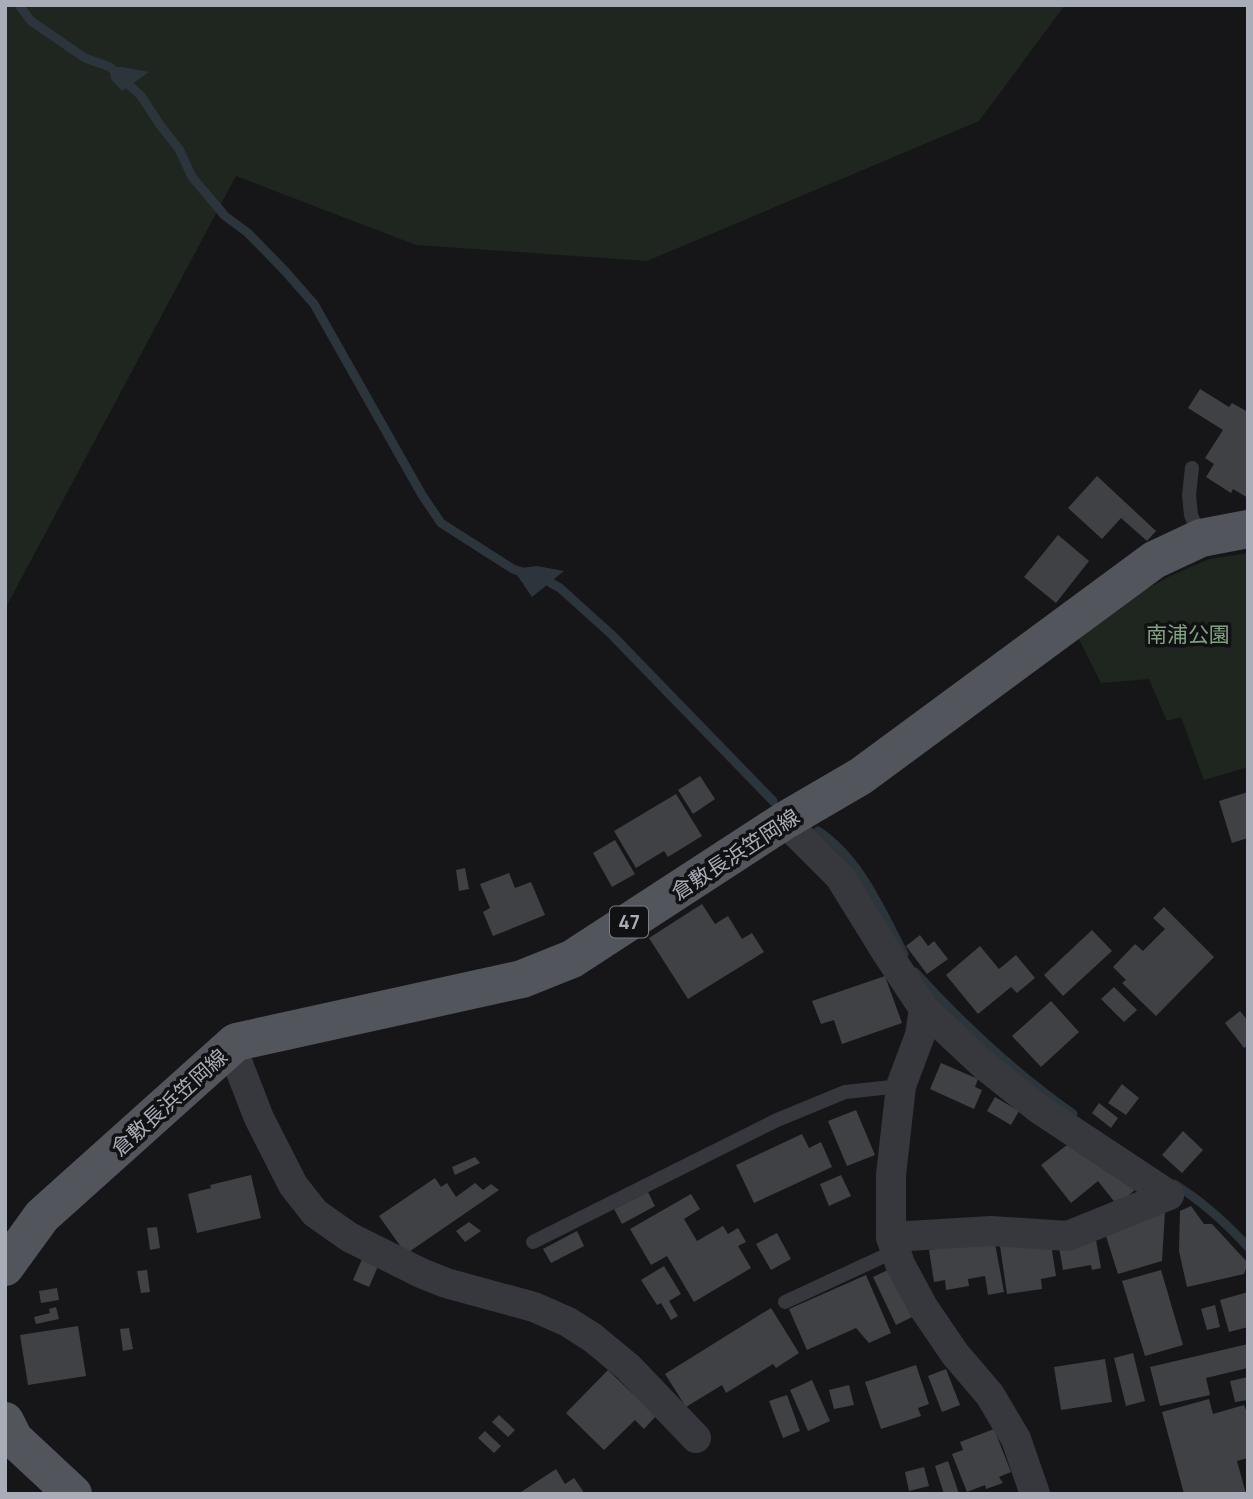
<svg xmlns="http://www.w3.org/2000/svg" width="1253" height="1499" font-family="Manrope,'Noto Sans JP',sans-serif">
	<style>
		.green { fill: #1e261f }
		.water { fill: #2c353c }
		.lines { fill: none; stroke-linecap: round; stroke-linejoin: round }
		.stream { stroke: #2c353c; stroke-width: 9 }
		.building { fill: #404145 }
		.service { stroke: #37383d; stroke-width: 14 }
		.minor { stroke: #37383d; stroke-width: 30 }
		.primary { stroke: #53555c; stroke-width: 38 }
		.labels { text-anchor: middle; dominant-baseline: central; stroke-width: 7; stroke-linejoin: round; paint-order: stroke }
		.shield { fill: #111113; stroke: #7b7e86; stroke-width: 2 }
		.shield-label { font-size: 19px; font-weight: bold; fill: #a8adb8 }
		.park-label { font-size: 21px; fill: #7fa381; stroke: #111113 }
		.street-label { font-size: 21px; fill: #a8adb8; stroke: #111113 }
	</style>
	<rect width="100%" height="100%" fill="#161618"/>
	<g class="green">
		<path d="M5,5H1065L979,121L647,261L416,245L236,176L5,609Z"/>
		<path d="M1248,553V767L1204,780L1181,717L1167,721L1149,679L1101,683L1078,637L1130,598L1168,577L1209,559Z"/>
	</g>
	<g class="water">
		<path d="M110,67H122L149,72L122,91L111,79Z"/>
		<path d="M537,566L564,571L532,597L513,569Z"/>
	</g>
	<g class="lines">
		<g class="stream">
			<path d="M19,5L31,21L85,58L110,67L141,96L160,125L179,149L192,177L225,216L248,233L285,271L314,304L422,495L441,523L513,569L522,572"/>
			<path d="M542,578L560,588L612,635L773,801"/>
			<path d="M818,831C860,859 881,910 904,954"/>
			<path d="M915,972C963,1025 1015,1073 1073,1114"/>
			<path d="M1174,1184C1202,1201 1226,1223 1248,1247"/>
		</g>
	</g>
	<g class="building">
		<path d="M1200,389L1229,407L1232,403L1248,412V498L1233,489L1231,493L1206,477L1214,464L1205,458L1223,430L1188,408Z"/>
		<path d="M1097,476L1156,531L1147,541L1121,518L1102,539L1068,508Z"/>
		<path d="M1058,535L1089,561L1056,603L1024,577Z"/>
		<path d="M700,776L715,799L693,814L678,790Z"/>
		<path d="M1248,792V838L1232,843L1219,801Z"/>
		<path d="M676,794L702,836L668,857L664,851L636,868L614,831Z"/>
		<path d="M615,840L635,874L612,887L593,853Z"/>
		<path d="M465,868L469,889L459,891L456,870Z"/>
		<path d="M509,873L515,888L531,882L545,915L493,936L483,912L490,908L480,884Z"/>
		<path d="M702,904L715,924L728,916L742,939L752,933L764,952L688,999L649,938Z"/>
		<path d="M1164,907L1214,957L1156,1016L1122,983L1126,980L1113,967L1135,944L1143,951L1165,929L1153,918Z"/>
		<path d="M1092,930L1112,951L1063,996L1044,975Z"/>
		<path d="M920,935L928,946L934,941L948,959L927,974L906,946Z"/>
		<path d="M980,946L999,969L1016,955L1035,978L1017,993L1011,987L978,1014L946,975Z"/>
		<path d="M885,976L902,1023L842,1044L834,1020L821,1024L812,1001Z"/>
		<path d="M1114,987L1137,1010L1124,1022L1101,999Z"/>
		<path d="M1051,1001L1079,1032L1041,1067L1012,1036Z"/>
		<path d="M1240,1011L1248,1021V1045L1244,1048L1225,1023Z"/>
		<path d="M941,1063L978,1079L975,1087L982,1090L974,1109L930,1089Z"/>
		<path d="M1122,1084L1139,1098L1126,1115L1108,1103Z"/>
		<path d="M995,1097L1019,1111L1011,1125L987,1111Z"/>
		<path d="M1099,1103L1118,1118L1111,1128L1092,1113Z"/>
		<path d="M856,1110L875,1155L847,1166L828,1121Z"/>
		<path d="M1183,1131L1203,1150L1182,1173L1162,1155Z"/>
		<path d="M802,1134L809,1148L821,1142L832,1167L754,1203L736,1165Z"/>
		<path d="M1067,1145L1135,1190L1117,1205L1098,1181L1071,1203L1041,1165Z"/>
		<path d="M475,1157L480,1163L455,1175L452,1167Z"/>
		<path d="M251,1175L261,1218L197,1233L188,1194L211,1188L210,1185Z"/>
		<path d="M841,1175L851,1196L829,1206L820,1184Z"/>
		<path d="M435,1178L441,1187L447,1183L456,1197L475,1183L483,1190L491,1184L499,1190L406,1254L379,1216Z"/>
		<path d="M648,1192L655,1206L622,1224L614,1209Z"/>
		<path d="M691,1194L700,1209L684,1219L697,1241L723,1226L728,1234L738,1228L746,1242L738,1246L751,1268L694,1302L667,1256L651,1265L630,1229Z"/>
		<path d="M1191,1206L1204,1224H1212L1248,1263L1244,1274L1187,1287L1179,1251L1180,1211Z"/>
		<path d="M1165,1211L1162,1261L1118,1274L1104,1230Z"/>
		<path d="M469,1222L481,1231L465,1242L456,1231Z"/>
		<path d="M157,1227L160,1248L150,1250L147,1228Z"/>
		<path d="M577,1231L584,1246L551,1263L543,1249Z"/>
		<path d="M777,1233L791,1259L771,1270L756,1244Z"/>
		<path d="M994,1238L1004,1292L988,1295L985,1276L968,1279L969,1286L946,1290L945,1280L934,1282L929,1250Z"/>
		<path d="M1096,1240L1101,1268L1092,1270L1091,1265L1063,1270L1059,1247Z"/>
		<path d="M1051,1244L1056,1276L1041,1279L1042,1289L1007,1294L1000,1246Z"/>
		<path d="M363,1257L379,1264L369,1287L353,1280Z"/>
		<path d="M664,1266L681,1294L669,1301L678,1316L671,1320L661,1303L657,1305L641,1280Z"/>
		<path d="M894,1267L916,1315L896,1325L873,1277Z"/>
		<path d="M147,1270L150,1292L141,1293L137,1271Z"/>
		<path d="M1161,1270L1183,1345L1145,1356L1122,1281Z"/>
		<path d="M866,1275L891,1333L869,1343L856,1328L807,1350L789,1309Z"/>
		<path d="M57,1288L59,1300L41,1303L39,1291Z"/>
		<path d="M1248,1292V1327L1229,1332L1220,1300Z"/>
		<path d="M1215,1305L1220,1327L1207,1330L1201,1309Z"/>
		<path d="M56,1307L59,1319L36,1324L34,1317L50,1313L49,1309Z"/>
		<path d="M771,1308L799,1353L776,1368L773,1364L726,1393L722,1385L686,1407L665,1374Z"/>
		<path d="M78,1326L86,1376L28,1385L20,1335Z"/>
		<path d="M129,1328L133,1349L123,1351L120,1329Z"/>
		<path d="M1248,1344V1368L1206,1378L1210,1395L1160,1406L1150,1367Z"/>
		<path d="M1133,1353L1145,1401L1126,1406L1114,1358Z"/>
		<path d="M1105,1359L1112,1402L1061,1410L1054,1367Z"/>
		<path d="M916,1365L929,1404L918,1408L921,1416L881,1429L865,1382Z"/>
		<path d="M946,1369L960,1405L942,1412L928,1376Z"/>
		<path d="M608,1370L656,1416L644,1429L635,1420L604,1450L566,1413Z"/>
		<path d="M1248,1377V1400L1235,1402L1230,1381Z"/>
		<path d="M812,1380L830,1421L808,1431L790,1390Z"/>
		<path d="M849,1385L854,1405L834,1409L829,1390Z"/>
		<path d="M787,1395L800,1431L783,1438L769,1401Z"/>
		<path d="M1209,1399L1213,1414L1244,1405L1246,1410H1248V1458L1237,1461L1246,1494H1184L1162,1412Z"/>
		<path d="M499,1415L515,1430L508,1437L492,1422Z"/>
		<path d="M994,1429L1011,1472L999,1477L1003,1483L986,1489L985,1485L967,1492L952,1454L963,1450L960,1442Z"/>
		<path d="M485,1431L501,1446L494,1453L478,1438Z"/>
		<path d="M948,1461L959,1494H944L935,1466Z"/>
		<path d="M924,1467L929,1486L909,1491L905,1472Z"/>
		<path d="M556,1469L565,1484L574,1478L585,1494H518Z"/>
	</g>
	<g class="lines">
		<g class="service">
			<path d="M1192,468L1189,495L1191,515L1201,538"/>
			<path d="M533,1242L777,1120L845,1092L901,1086"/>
			<path d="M785,1302L895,1251"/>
		</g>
		<g class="minor">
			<path d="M784,821L840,877L887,953L924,1009L920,1035L901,1086L891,1175V1237L900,1264L923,1307L955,1354L990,1395L1016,1439L1035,1494"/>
			<path d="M924,1009L985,1066L1039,1109L1169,1195"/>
			<path d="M231,1046L259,1118L293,1185L315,1213L349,1237L421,1273L446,1283L534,1307L568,1322L593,1338L628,1367L696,1438"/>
			<path d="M891,1237L991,1231L1068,1236L1169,1195"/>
		</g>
		<g class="primary">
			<path d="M5,1267L42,1216L236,1042L522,979L572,959L784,821L861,776L1154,560L1201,538L1248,529"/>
			<path d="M5,1421L14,1439L73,1494"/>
		</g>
	</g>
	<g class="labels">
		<rect class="shield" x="610" y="906.5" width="38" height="31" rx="5"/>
		<g class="shield-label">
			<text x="629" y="922">47</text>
		</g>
		<g class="park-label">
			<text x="1188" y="634">南浦公園</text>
		</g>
		<g class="street-label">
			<text transform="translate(735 854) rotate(-33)">倉敷長浜笠岡線</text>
			<text transform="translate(169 1102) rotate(-42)">倉敷長浜笠岡線</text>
		</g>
	</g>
	<rect width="1253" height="1499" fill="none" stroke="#a8adb8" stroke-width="14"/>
</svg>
